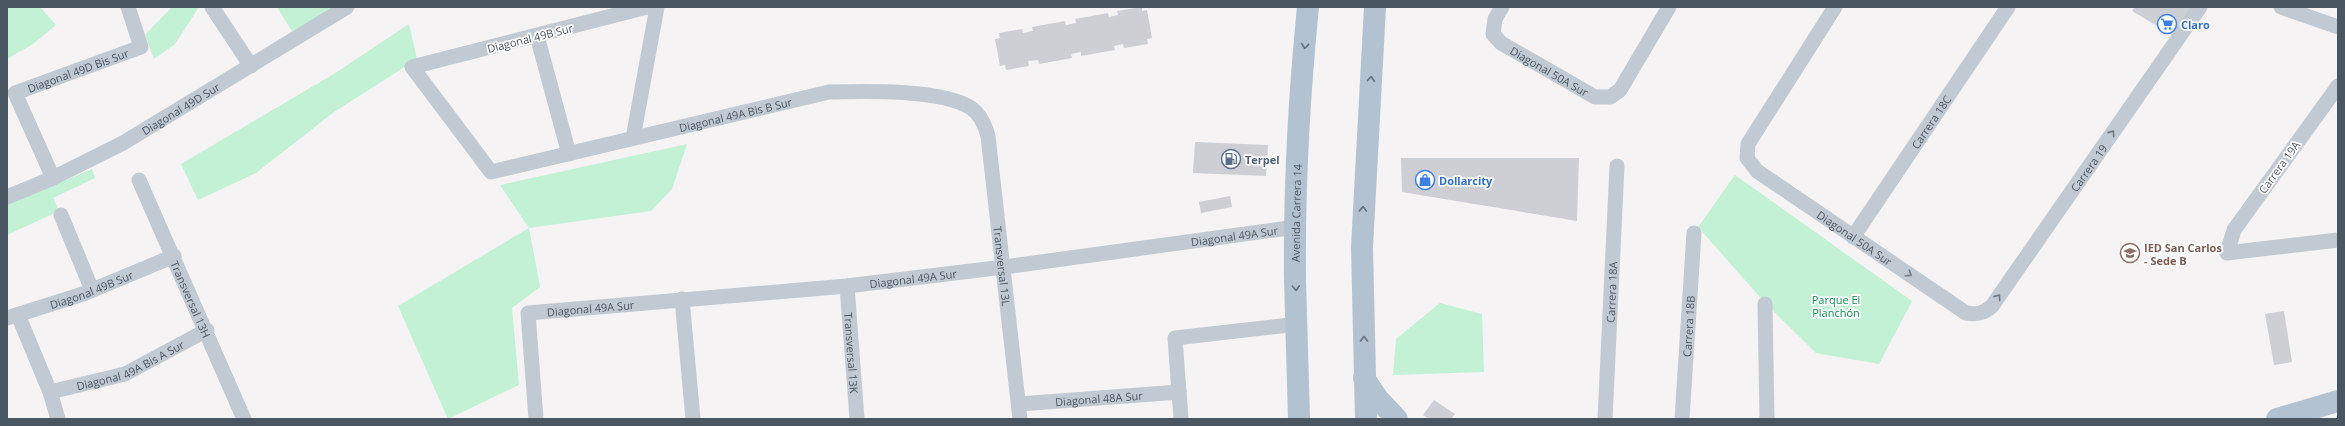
<svg xmlns="http://www.w3.org/2000/svg" width="2345" height="426" font-family="'Open Sans',sans-serif">
	<style>
		.green { fill: #c3f1d5 }
		.building { fill: #cdcfd5 }
		.lines { fill: none; stroke-linecap: round; stroke-linejoin: round }
		.street { stroke: #c1cad2; stroke-width: 15 }
		.primary { stroke: #b3c2d1; stroke-width: 22 }
		.oneway { stroke: #64717d }
		.oneway2 { stroke: #6e7983 }
		.labels { text-anchor: middle; dominant-baseline: central; stroke-width: 3.5; stroke-linejoin: round; paint-order: stroke }
		.shop-label { font-size: 11px; font-weight: bold; fill: #366cbe; stroke: #fff; text-anchor: start }
		.street-label { font-size: 11px; fill: #4a5661; stroke: #fff }
		.service-label { font-size: 11px; font-weight: bold; fill: #4e5e75; stroke: #fff; text-anchor: start }
		.education-label { font-size: 11px; font-weight: bold; fill: #785e54; stroke: #fff; text-anchor: start }
		.park-label { font-size: 11px; fill: #17864f; stroke: #fff }
	</style>
	<rect width="100%" height="100%" fill="#f5f3f3"/>
	<g class="green">
		<path d="M7,7H40L56,25L33,44L7,59Z"/>
		<path d="M172,7H199L175,44L154,59L145,35Z"/>
		<path d="M277,7H338L293,33Z"/>
		<path d="M409,24L417,59L334,112L256,173L198,200L181,164L337,72Z"/>
		<path d="M687,144L672,189L651,211L529,228L540,287L512,308L519,385L448,419L398,306L529,228L500,185Z"/>
		<path d="M92,169L95,178L53,198L59,211L7,235V205Z"/>
		<path d="M1735,175L1912,301L1879,364L1816,353L1767,305L1698,227Z"/>
		<path d="M1440,303L1482,314L1484,372L1393,375L1396,339Z"/>
	</g>
	<g class="building">
		<path d="M1142,7V11L1147,10L1152,38L1147,39L1148,44L1124,48L1123,44L1114,46L1115,50L1081,56V52L1071,54L1072,58L1039,64L1038,60L1028,61L1029,66L1006,70L1005,65L1000,66L995,39L1000,38L999,33L1022,29L1023,33L1033,31L1032,27L1065,21L1066,25L1076,23L1075,19L1108,13L1109,17L1118,15L1117,11Z"/>
		<path d="M2135,7H2192L2174,36L2132,11Z"/>
		<path d="M1195,142L1268,145L1266,176L1193,173Z"/>
		<path d="M1401,158H1579L1577,221L1402,192Z"/>
		<path d="M1230,196L1232,207L1201,213L1199,202Z"/>
		<path d="M2284,311L2292,362L2274,365L2265,314Z"/>
		<path d="M1434,400L1455,414L1451,419H1429L1423,415Z"/>
	</g>
	<g class="lines">
		<g class="street">
			<path d="M212,7L251,66"/>
			<path id="s1" d="M647,7L412,67L491,172L829,92C864,91 942,89 971,108C980,114 985,125 988,136L1020,419"/>
			<path id="s2" d="M1502,7L1495,19L1493,34L1501,43L1595,97H1610L1620,90L1669,7"/>
			<path id="s3" d="M1835,7L1748,144L1747,158L1757,171L1966,313C1977,315 1984,313 1992,306L2200,7"/>
			<path d="M2281,7L2338,27"/>
			<path d="M537,36L569,154"/>
			<path d="M2338,86L2234,230L2227,253L2338,240"/>
			<path d="M633,138L657,7"/>
			<path id="s4" d="M53,178L15,93L141,47L128,7"/>
			<path id="s5" d="M139,180L244,419"/>
			<path id="s6" d="M7,197L53,178L123,143L347,7"/>
			<path d="M61,215L92,290"/>
			<path id="s7" d="M1853,237L2008,7"/>
			<path id="s8" d="M847,286L857,419"/>
			<path d="M682,299L693,419"/>
			<path d="M1765,304L1767,419"/>
			<path d="M18,315L50,392L58,419"/>
			<path id="s9" d="M7,318L83,294L174,256"/>
			<path id="s10" d="M50,392L125,374L207,330"/>
			<path id="s11" d="M1019,404L1179,392"/>
			<path id="s12" d="M536,419L528,313L847,286L1004,267L1296,227"/>
			<path d="M1181,419L1175,338L1298,324"/>
			<path id="s13" d="M1605,419L1617,166"/>
			<path id="s14" d="M1682,419L1694,233"/>
		</g>
		<g class="primary">
			<path d="M1364,378L1378,399L1397,419"/>
			<path id="s15" d="M1299,419C1298,373 1296,326 1295,280C1294,189 1299,97 1308,7"/>
			<path d="M1366,419L1362,247L1375,7"/>
			<path d="M2277,419L2338,401"/>
		</g>
	</g>
	<defs><path id="oneway-chevron" d="M-2-3.5L2.5 0L-2 3.5" fill="none" stroke-width="1.6" stroke-linecap="round" stroke-linejoin="round"/></defs>
	<g class="oneway">
		<use href="#oneway-chevron" transform="translate(1305 46) rotate(96)"/>
		<use href="#oneway-chevron" transform="translate(1371 79) rotate(-86)"/>
		<use href="#oneway-chevron" transform="translate(1363 209) rotate(-88)"/>
		<use href="#oneway-chevron" transform="translate(1296 288) rotate(87)"/>
		<use href="#oneway-chevron" transform="translate(1364 339) rotate(-90)"/>
	</g>
	<g class="oneway2">
		<use href="#oneway-chevron" transform="translate(2112 133) rotate(-55)"/>
		<use href="#oneway-chevron" transform="translate(1909 274) rotate(34)"/>
		<use href="#oneway-chevron" transform="translate(1998 297) rotate(-55)"/>
	</g>
	<defs>
		<symbol id="supermarket-ring" viewBox="-11 -11 22 22"><circle r="9.5" fill="#fff" stroke="#3f7fe0" stroke-width="1.5"/><path d="M-6-5.5h2.5l.6 2H6L4.5 2H-2.5L-4.4-4H-6ZM-1.5 3.2a1.3 1.3 0 1 0 .1 0ZM3 3.2a1.3 1.3 0 1 0 .1 0Z" fill="#3f7fe0"/></symbol>
		<symbol id="fuel-ring" viewBox="-11 -11 22 22"><circle r="9.5" fill="#fff" stroke="#5c6f8a" stroke-width="1.5"/><path d="M-5.5-6h7V0h2V4h1.3V-2.5L3-4.5l.8-.8L6-3V5H2.5V1h-1V6h-7ZM-4.2-4.7v3.2H.2V-4.7Z" fill="#5c6f8a"/></symbol>
		<symbol id="shop-ring" viewBox="-11 -11 22 22"><circle r="9.5" fill="#fff" stroke="#3f7fe0" stroke-width="1.5"/><path d="M-5-2.5h2.3a2.7 3.5 0 0 1 5.4 0H5L5.5 6h-11ZM-1.5-2.5h3a1.5 2.3 0 0 0-3 0Z" fill="#3f7fe0"/></symbol>
		<symbol id="school-ring" viewBox="-11 -11 22 22"><circle r="9.5" fill="#fff" stroke="#8d6e63" stroke-width="1.5"/><path d="M0-5L7-2L0 1L-7-2ZM-4 1L0 2.5L4 1V4Q0 6-4 4Z" fill="#8d6e63"/></symbol>
	</defs>
	<g fill-rule="evenodd">
		<use href="#supermarket-ring" x="2156" y="13" width="22" height="22"/>
		<use href="#fuel-ring" x="1220" y="148" width="22" height="22"/>
		<use href="#shop-ring" x="1414" y="169" width="22" height="22"/>
		<use href="#school-ring" x="2119" y="242" width="22" height="22"/>
	</g>
	<g class="labels">
		<g class="shop-label">
			<text x="2181" y="24">Claro</text>
			<text x="1439" y="180">Dollarcity</text>
		</g>
		<g class="street-label">
			<text transform="translate(530 38) rotate(-14)">Diagonal 49B Sur</text>
			<text stroke="none"><textPath href="#s4" startOffset="160">Diagonal 49D Bis Sur</textPath></text>
			<text stroke="none"><textPath href="#s2" startOffset="97">Diagonal 50A Sur</textPath></text>
			<text stroke="none"><textPath href="#s6" startOffset="195">Diagonal 49D Sur</textPath></text>
			<text stroke="none"><textPath href="#s1" startOffset="625">Diagonal 49A Bis B Sur</textPath></text>
			<text stroke="none"><textPath href="#s7" startOffset="139">Carrera 18C</textPath></text>
			<text transform="translate(2279 167) rotate(-54)">Carrera 19A</text>
			<text stroke="none"><textPath href="#s3" startOffset="642">Carrera 19</textPath></text>
			<text stroke="none"><textPath href="#s15" startOffset="206">Avenida Carrera 14</textPath></text>
			<text stroke="none"><textPath href="#s12" startOffset="817">Diagonal 49A Sur</textPath></text>
			<text stroke="none"><textPath href="#s3" startOffset="311">Diagonal 50A Sur</textPath></text>
			<text stroke="none"><textPath href="#s1" startOffset="1030">Transversal 13L</textPath></text>
			<text stroke="none"><textPath href="#s12" startOffset="493">Diagonal 49A Sur</textPath></text>
			<text stroke="none"><textPath href="#s9" startOffset="89">Diagonal 49B Sur</textPath></text>
			<text stroke="none"><textPath href="#s13" startOffset="127">Carrera 18A</textPath></text>
			<text stroke="none"><textPath href="#s5" startOffset="130">Transversal 13H</textPath></text>
			<text stroke="none"><textPath href="#s12" startOffset="169">Diagonal 49A Sur</textPath></text>
			<text stroke="none"><textPath href="#s14" startOffset="93">Carrera 18B</textPath></text>
			<text stroke="none"><textPath href="#s8" startOffset="67">Transversal 13K</textPath></text>
			<text stroke="none"><textPath href="#s10" startOffset="85">Diagonal 49A Bis A Sur</textPath></text>
			<text stroke="none"><textPath href="#s11" startOffset="80">Diagonal 48A Sur</textPath></text>
		</g>
		<g class="service-label">
			<text x="1245" y="159">Terpel</text>
		</g>
		<g class="education-label">
			<text x="2144" y="247">IED San Carlos<tspan x="2144" dy="13">- Sede B</tspan></text>
		</g>
		<g class="park-label">
			<text x="1836" y="299">Parque El<tspan x="1836" dy="13">Planchón</tspan></text>
		</g>
	</g>
	<rect width="2345" height="426" fill="none" stroke="#4a5661" stroke-width="16"/>
</svg>
